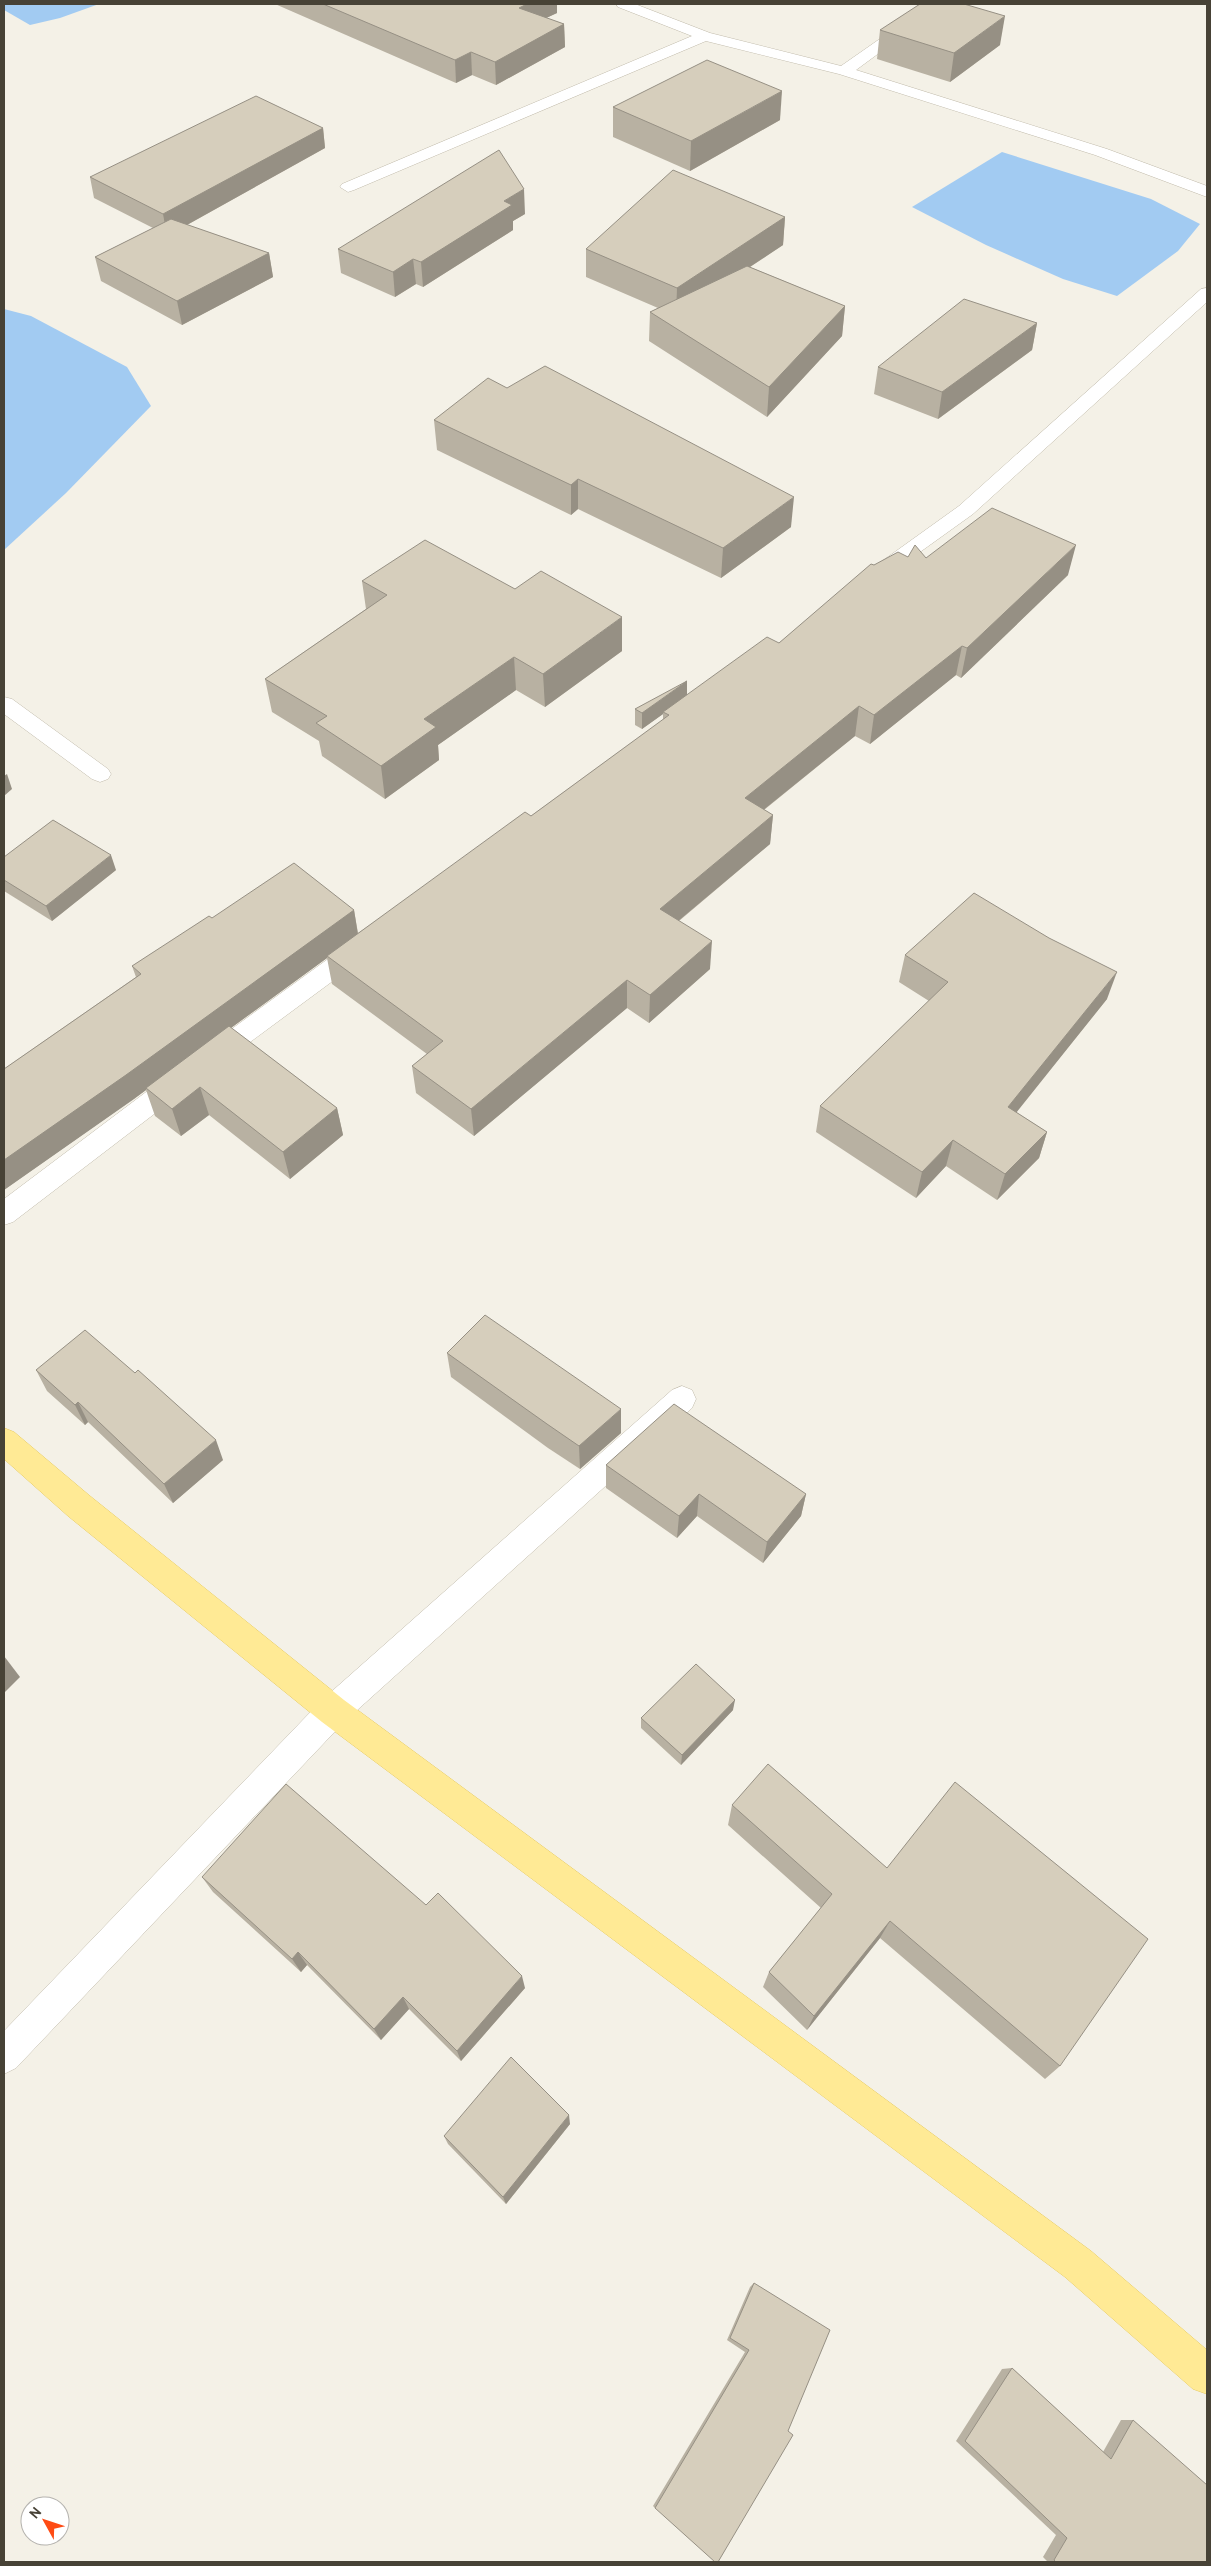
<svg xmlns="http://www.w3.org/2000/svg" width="1211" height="2566" font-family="Overpass,sans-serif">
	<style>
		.water { fill: #a2cbf2 }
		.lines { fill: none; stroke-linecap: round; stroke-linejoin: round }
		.minor-casing { stroke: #c0baaa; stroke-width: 1 }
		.major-casing { stroke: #e6ca63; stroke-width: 1 }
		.minor { fill: #fff; fill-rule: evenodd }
		.major { fill: #ffea95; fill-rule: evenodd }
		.wall { fill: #b8b1a2 }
		.shaded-wall { fill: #969084 }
		.building { fill: #d6cebc; stroke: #969084 }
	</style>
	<rect width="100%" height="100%" fill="#f4f1e7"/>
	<g class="water">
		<path d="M4,4H99L60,18L30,25L4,10Z"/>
		<path d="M1002,152L1151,199L1200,224L1178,251L1117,296L1063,279L986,245L912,207Z"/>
		<path d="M4,309L31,316L127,367L151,406L66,493L4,550Z"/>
	</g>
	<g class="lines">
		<defs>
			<g id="minor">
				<path d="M616,4H635L710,33L841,66L884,36L940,4H957L955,7L894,42L856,70L1107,149L1207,186V197L1095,155L839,74L706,41L354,190L348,192L340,187L342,184L692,36L618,7Z"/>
				<path d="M1207,288V302L973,514L881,580L874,582L867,580L864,576L867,572L959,506L1201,289Z"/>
				<path d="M4,697L12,699L108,769L111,774L108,779L100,782L92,779L4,714Z"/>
				<path d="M359,940L368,943L371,949L368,955L196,1082L13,1222L4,1225V1199L178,1068L350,943Z"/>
				<path d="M682,1386L692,1390L696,1399L692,1408L344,1722L16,2068L4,2074V2031L322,1700L672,1390Z"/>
			</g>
			<path id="major" d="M4,1428L14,1432L90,1496L344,1700L1091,2251L1207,2350V2394L1193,2389L1065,2277L322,1722L68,1516L4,1459Z"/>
		</defs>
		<use href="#minor" class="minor-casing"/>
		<use href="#major" class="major-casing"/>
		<use href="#minor" class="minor"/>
		<use href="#major" class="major"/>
	</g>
	<g class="wall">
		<path d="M275,4H557V13L546,18L564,24L565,47L496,85L472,75L456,83Z"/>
		<path d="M880,30L1000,45L950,82L877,59Z"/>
		<path d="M613,107L780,120L690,171L613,137Z"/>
		<path d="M323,128L325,148L187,225L269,253L273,277L182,325L101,281L95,257L153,228L94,198L90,177Z"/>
		<path d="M525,214L513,221V230L423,287L416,284L395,297L341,273L338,249Z"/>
		<path d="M785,217L783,245L750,267L845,306L842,336L767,417L649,341L650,312L658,308L586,277V249Z"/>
		<path d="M1037,323L1032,350L938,419L874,394L878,367Z"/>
		<path d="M507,388L791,527L721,578L578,509L571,515L437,450L434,420Z"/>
		<path d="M908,557L926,558L1068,575L961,678L956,675L870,744L855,736L764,810L773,815L770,844L679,921L710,969L649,1023L627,1008L474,1136L416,1093L412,1066L427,1054L332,984L327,958L231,1028L337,1108L343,1135L290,1179L209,1115L181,1136L155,1116L146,1090L4,1190V1069L136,977L132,966L212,918L354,910L358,933L531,816L663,720V714L642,729L635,725V709L687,695L779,643L874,565Z"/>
		<path d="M362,581L622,651L545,707L516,690L438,745L439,760L385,799L322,756L319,741L272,712L265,679L366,609Z"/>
		<path d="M4,857L116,870L52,921L4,891Z"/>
		<path d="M905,955L1107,999L1016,1112L1047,1132L1039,1158L997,1200L946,1166L916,1198L816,1132L820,1106L929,1001L899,982Z"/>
		<path d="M447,1353L621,1433L580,1469L548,1448L451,1377Z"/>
		<path d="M36,1370L223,1460L173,1503L88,1422L85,1425L47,1391Z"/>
		<path d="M606,1465L806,1494L801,1516L763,1563L697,1516L677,1538L606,1488Z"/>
		<path d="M733,1710L681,1765L641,1728V1718Z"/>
		<path d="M732,1805L887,1868L1060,2066L1045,2079L880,1938L807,2030L763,1987L769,1972L821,1908L728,1825Z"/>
		<path d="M202,1877L525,1988L461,2061L409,2009L381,2040L307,1965L301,1972L213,1892Z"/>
		<path d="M570,2124L506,2204L448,2144L444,2136Z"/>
		<path d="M754,2283L788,2431L655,2508L653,2506L745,2352L727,2340L750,2287Z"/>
		<path d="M1012,2368L1103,2452L1121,2420H1133L1207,2562H1048L1043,2557L1056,2535L956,2441L1002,2369Z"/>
	</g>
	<g class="shaded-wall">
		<path d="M527,4H557V13L520,30L519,8Z"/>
		<path d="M1005,16L1000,45L950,82L954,53Z"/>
		<path d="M564,24L565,47L496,85L495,62Z"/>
		<path d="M471,52L472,75L456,83L455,60Z"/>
		<path d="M782,91L780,120L690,171L691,141Z"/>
		<path d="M323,128L325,148L167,236L163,214Z"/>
		<path d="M524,189L525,214L513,221V230L423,287L421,262L504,201Z"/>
		<path d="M785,217L783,245L676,316L677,288Z"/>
		<path d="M269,253L273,277L182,325L177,301Z"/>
		<path d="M413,259L416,284L395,297L393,272Z"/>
		<path d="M845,306L842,336L767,417L769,387Z"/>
		<path d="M1037,323L1032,350L938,419L942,392Z"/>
		<path d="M578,479V509L571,515V485Z"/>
		<path d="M794,497L791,527L721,578L723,548Z"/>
		<path d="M1076,545L1068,575L961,678L967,648Z"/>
		<path d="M622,617V651L545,707L543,674Z"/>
		<path d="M962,646L956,675L870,744L874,715Z"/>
		<path d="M514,657L516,690L438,745L439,760L385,799L381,766L424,719Z"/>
		<path d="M687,681V697L663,712V714L642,729V713Z"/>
		<path d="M859,706L855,736L742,827L745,798Z"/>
		<path d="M7,774L12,789L4,796V776Z"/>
		<path d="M773,815L770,844L659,937L660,909Z"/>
		<path d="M111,855L116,870L52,921L46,906Z"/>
		<path d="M354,910L358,935L327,956V958L147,1089L146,1088V1090L134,1099L4,1190V1160Z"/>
		<path d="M712,941L710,969L649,1023L650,995Z"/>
		<path d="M1117,972L1107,999L1000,1133L1008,1107Z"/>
		<path d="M627,980V1008L474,1136L471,1109Z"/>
		<path d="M200,1087L209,1115L181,1136L172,1109Z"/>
		<path d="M337,1108L343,1135L290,1179L283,1152Z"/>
		<path d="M1047,1132L1039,1158L997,1200L1005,1174Z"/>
		<path d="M953,1140L946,1166L916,1198L922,1172Z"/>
		<path d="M78,1402L88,1422L85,1425L75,1405Z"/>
		<path d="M621,1409V1433L580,1469L579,1446Z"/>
		<path d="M216,1440L223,1460L173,1503L164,1484Z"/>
		<path d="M699,1494L697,1516L677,1538L679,1516Z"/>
		<path d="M806,1494L801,1516L763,1563L767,1542Z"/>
		<path d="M4,1656L20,1677L4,1693Z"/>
		<path d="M735,1700L733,1710L681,1765L682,1755Z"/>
		<path d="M890,1921L880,1938L807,2030L814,2016Z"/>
		<path d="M298,1952L307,1965L301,1972L292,1959Z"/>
		<path d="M522,1976L525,1988L461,2061L457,2051Z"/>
		<path d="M403,1997L409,2009L381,2040L374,2029Z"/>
		<path d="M569,2115L570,2124L506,2204L503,2197Z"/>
	</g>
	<g class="building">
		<path d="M323,4H527L519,8L564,24L495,62L471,52L455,60Z"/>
		<path d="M920,4H964L1005,16L954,53L880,30Z"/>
		<path d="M707,60L782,91L691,141L613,107Z"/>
		<path d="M256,96L323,128L163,214L90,177Z"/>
		<path d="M499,150L524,189L504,201L512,205L421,262L413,259L393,272L338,249Z"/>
		<path d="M673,170L785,217L677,288L586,249Z"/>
		<path d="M171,219L269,253L177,301L95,257Z"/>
		<path d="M747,266L845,306L769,387L650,312Z"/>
		<path d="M964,299L1037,323L942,392L878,367Z"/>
		<path d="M545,366L794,497L723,548L578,479L571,485L434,420L488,378L507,388Z"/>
		<path d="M992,508L1076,545L967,648L962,646L874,715L859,706L745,798L773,815L660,909L712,941L650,995L627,980L471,1109L412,1066L443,1041L327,956L525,812L531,816L669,715L663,712L767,637L779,643L871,564L874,565L898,552L908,557L915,545L926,558Z"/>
		<path d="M425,540L515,589L541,571L622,617L543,674L514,657L424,719L436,727L381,766L316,723L327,716L265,679L387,595L362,581Z"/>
		<path d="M687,681L642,713L635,709Z"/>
		<path d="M53,820L111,855L46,906L4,880V857Z"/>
		<path d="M294,863L354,910L126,1075L4,1160V1069L141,974L132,966L209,916L212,918Z"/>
		<path d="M974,893L1049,938L1117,972L1008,1107L1047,1132L1005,1174L953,1140L922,1172L820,1106L948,982L905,955Z"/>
		<path d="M229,1026L337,1108L283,1152L200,1087L172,1109L146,1088Z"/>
		<path d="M485,1315L621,1409L579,1446L547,1424L447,1353Z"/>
		<path d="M85,1330L135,1373L138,1370L216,1440L164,1484L78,1402L75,1405L36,1370Z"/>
		<path d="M674,1404L806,1494L767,1542L699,1494L679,1516L606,1465Z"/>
		<path d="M696,1664L735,1700L682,1755L641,1718Z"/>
		<path d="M768,1764L887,1868L955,1782L1148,1939L1060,2066L890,1921L814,2016L769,1972L832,1894L732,1805Z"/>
		<path d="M286,1784L426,1905L438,1893L522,1976L457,2051L403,1997L374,2029L298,1952L292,1959L202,1877Z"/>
		<path d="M511,2057L569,2115L503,2197L444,2136Z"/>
		<path d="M754,2283L830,2330L788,2431L793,2435L718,2562H715L655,2508L749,2350L730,2338Z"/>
		<path d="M1012,2368L1111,2459L1133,2420L1207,2485V2562H1056L1054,2560L1067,2538L965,2441Z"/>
	</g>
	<rect width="1211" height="2566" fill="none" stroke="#474236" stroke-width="10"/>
	<g transform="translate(45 2521) rotate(310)"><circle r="24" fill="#ffffff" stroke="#b5b3af"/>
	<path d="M0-4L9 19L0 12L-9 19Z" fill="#fe4b14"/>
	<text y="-8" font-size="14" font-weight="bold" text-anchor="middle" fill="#474236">N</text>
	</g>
</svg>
